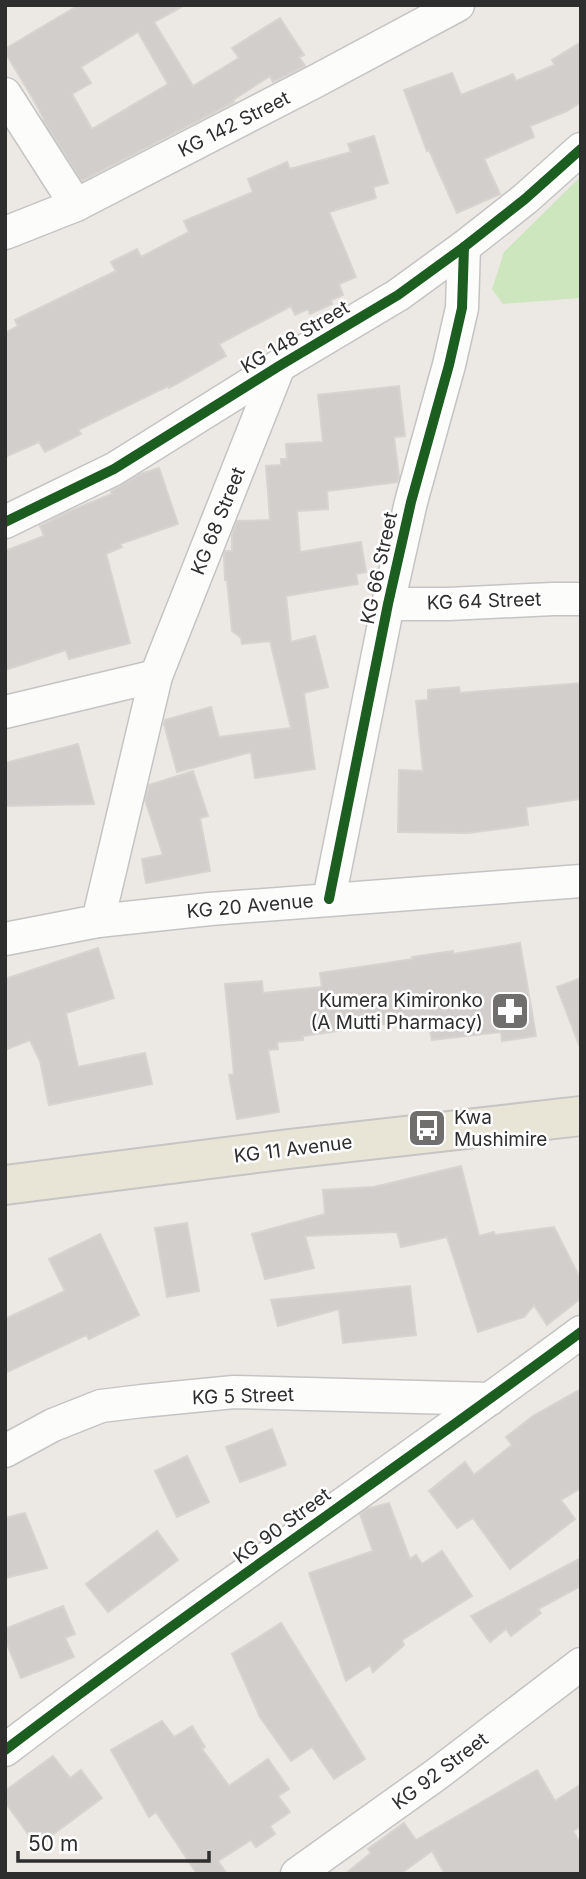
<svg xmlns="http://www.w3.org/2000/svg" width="586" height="1879" font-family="Inter,sans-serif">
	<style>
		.green { fill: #cee6be }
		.building { fill: #d1cecb; stroke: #d7d4d0; stroke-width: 2; fill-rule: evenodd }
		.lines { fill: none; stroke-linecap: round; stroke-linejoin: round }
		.minor-casing { stroke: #c5c4c5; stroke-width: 35 }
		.major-casing { stroke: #c6c5c4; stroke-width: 42 }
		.minor { stroke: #fcfcfb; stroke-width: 32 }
		.major { stroke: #e8e4d6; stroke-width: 38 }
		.cycleway-casing { stroke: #fff; stroke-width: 15 }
		.cycleway { stroke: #1b5e20; stroke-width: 10 }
		.labels { text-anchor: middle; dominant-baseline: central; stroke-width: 5; stroke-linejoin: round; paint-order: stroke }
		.street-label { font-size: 19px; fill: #2e2e2e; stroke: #fff }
		.poi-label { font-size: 19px; fill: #2e2e2e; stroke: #fff; text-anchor: end }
	</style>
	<rect width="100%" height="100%" fill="#ece8e4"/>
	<path class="green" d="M581,176V298L503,304L492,289L504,252Z"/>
	<g class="building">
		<path d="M79,5H185L154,22L193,86L239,58L232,48L280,18L304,55L299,57L305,66L273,82L270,76L233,100L234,102L82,181L43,120L44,119L32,97L5,52V49ZM138,32L168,84L92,129L72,94L91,83L81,67Z"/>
		<path d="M581,42V102L567,111L530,126L534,137L484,159L500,194L457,213L429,150L427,151L404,90L452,73L461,95L513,74L516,81L555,65L552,60Z"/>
		<path d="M374,136L388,183L373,187L376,198L329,212L356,277L339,284L343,295L331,300L332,304L310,314L308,309L295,315L291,306L219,344L226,356L169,388L168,386L78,430L81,434L45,452L39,442L5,457V333L18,326L15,320L116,271L111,262L137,249L141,257L189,232L184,221L253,192L248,179L287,162L290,169L351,152L348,144Z"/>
		<path d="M399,386L405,436L394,437L399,477L397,482L327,491L328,509L297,511L300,552L361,542L366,572L356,574L358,584L286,596L291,642L315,636L328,687L304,693L315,769L255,778L251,752L177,772L164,724L165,720L211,707L219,737L291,728L270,641L242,644L241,638L232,631L227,580H225L224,555L225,551H232V535L237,521L270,520L266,466L281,465V459H287L286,444L323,442L318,395Z"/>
		<path d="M159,468L178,524L120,544L122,547L106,554L130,643L69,659L66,650L5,670V551L44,536L40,526L70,511L112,494L111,491L141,474Z"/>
		<path d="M581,683V799L526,807L528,825L468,833L398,832L399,770L423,771L416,701L428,700V690L459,687L460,693Z"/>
		<path d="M78,744L94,804L5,806V763Z"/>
		<path d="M193,771L208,816L200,818L210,871L146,883L142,859L163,855L145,800L149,785Z"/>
		<path d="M520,943L536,1036L502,1041L501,1032L432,1040L427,1018L303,1036V1040L277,1042L278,1049L268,1050L279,1112L237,1119L229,1075L234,1074L225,984L262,981L263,993L322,987L320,973L413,959L412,957L453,951V954Z"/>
		<path d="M98,948L114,998L66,1013L78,1067L145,1053L152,1084L49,1105L40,1061L30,1040L5,1050V979Z"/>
		<path d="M581,978V1045H579L557,987Z"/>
		<path d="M461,1166L479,1236L494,1232L495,1235L554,1227L581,1280V1298L547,1325L534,1305L524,1317L478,1332L447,1237L401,1247L397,1232L305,1236L314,1268L265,1279L252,1234L325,1214L323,1190L374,1187Z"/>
		<path d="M187,1223L199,1291L167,1297L155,1228Z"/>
		<path d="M100,1234L139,1315L89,1339L86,1335L5,1373V1319L65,1291L49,1259Z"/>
		<path d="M410,1286L416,1335L343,1343L339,1309L278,1326L271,1300Z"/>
		<path d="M581,1389V1488L561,1500L575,1519L510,1569L473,1518L457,1528L429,1491L465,1462L474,1475L512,1445L506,1437L533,1416Z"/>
		<path d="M272,1429L286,1465L240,1482L226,1447Z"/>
		<path d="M187,1456L209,1502L177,1517L155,1471Z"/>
		<path d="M389,1503L410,1559L416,1555L422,1564L442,1551L472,1596L402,1640L404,1645L373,1672L370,1665L346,1681L309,1573L373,1551L360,1514L367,1509Z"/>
		<path d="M25,1513L47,1568L5,1578V1518Z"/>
		<path d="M157,1531L178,1560L108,1612L86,1584Z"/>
		<path d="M581,1558V1586L538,1609L541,1613L511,1636L506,1629L490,1642L471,1616Z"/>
		<path d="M63,1606L75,1634L65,1638L74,1657L21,1678L5,1639V1629Z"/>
		<path d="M281,1623L365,1759L334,1779L312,1747L291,1761L260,1717L232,1654Z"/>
		<path d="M162,1721L174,1737L192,1726L205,1747L202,1749L229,1786L268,1759L289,1789L278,1796L290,1812L270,1826L275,1834L256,1847L251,1840L218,1861L227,1874H197L156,1812L149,1817L111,1750Z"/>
		<path d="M53,1756L70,1778L81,1770L102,1798L37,1846L5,1802V1791Z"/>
		<path d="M537,1770L555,1801L581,1784V1826L573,1831L581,1845V1874H445L432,1851L400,1874H345L371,1853L368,1849L404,1823L416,1840Z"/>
	</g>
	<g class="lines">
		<defs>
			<g id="minor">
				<path d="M5,94L76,205"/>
				<path d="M5,233L76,205L316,81L458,5"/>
				<path d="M5,522L114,469L279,366L398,295L464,247L525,199L581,149"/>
				<path d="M388,604H448L553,599H581"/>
				<path d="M5,712L156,676"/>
				<path d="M329,899L388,604L411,502L449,365L462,308L464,247"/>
				<path d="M98,921L156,676L279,366"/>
				<path d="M5,939L98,921L210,909L581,881"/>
				<path d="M5,1451L53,1425L101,1406L142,1401L234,1392L490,1399"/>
				<path d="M5,1750C194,1606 391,1473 581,1332"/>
				<path d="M297,1874L437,1774L581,1664"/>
			</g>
			<path id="major" d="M5,1185L289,1149L581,1116"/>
		</defs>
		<use href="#minor" class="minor-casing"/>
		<use href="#major" class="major-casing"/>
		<use href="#minor" class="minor"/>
		<use href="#major" class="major"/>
		<defs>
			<g id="cycleway">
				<path d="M5,522L114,469L279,366L398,295L464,247L525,199L581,149"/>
				<path d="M329,899L388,604L411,502L449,365L462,308L464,247"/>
				<path d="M5,1750C194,1606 391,1473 581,1332"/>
			</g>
		</defs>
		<use href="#cycleway" class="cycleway-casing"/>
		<use href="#cycleway" class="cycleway"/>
	</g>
	<defs>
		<symbol id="pharmacy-square" viewBox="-11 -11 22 22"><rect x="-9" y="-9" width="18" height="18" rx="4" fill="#706f6e" stroke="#fff"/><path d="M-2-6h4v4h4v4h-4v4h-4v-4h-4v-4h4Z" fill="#fff"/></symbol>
		<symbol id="bus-square" viewBox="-11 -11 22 22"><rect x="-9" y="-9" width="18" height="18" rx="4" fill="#706f6e" stroke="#fff"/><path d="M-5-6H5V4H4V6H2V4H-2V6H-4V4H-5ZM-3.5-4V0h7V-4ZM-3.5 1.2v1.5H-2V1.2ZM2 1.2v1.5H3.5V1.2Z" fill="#fff"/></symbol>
	</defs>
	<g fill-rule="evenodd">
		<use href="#pharmacy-square" x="488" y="989" width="44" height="44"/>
		<use href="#bus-square" x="405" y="1106" width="44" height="44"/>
	</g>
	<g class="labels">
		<g class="street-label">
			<text transform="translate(234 124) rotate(-27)">KG 142 Street</text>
			<text transform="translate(295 337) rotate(-31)">KG 148 Street</text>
			<text transform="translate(218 521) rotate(-68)">KG 68 Street</text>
			<text transform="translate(379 568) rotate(-78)">KG 66 Street</text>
			<text transform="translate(484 601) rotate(-2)">KG 64 Street</text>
			<text transform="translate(250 906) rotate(-5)">KG 20 Avenue</text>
			<text transform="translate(293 1149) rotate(-7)">KG 11 Avenue</text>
			<text transform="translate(243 1396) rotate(-2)">KG 5 Street</text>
			<text transform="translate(282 1526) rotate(-36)">KG 90 Street</text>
			<text transform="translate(440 1771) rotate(-37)">KG 92 Street</text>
		</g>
		<g class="poi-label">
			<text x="483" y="1000">Kumera Kimironko<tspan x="483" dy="22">(A Mutti Pharmacy)</tspan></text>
			<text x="454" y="1117" text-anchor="start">Kwa<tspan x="454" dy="22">Mushimire</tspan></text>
		</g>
	</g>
	<rect width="586" height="1879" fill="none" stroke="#2e2e2e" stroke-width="14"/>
	<path d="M18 1851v10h191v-10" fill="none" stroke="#2e2e2e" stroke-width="3.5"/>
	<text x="28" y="1851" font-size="21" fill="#2e2e2e" stroke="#ffffff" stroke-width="5" paint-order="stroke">50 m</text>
</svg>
